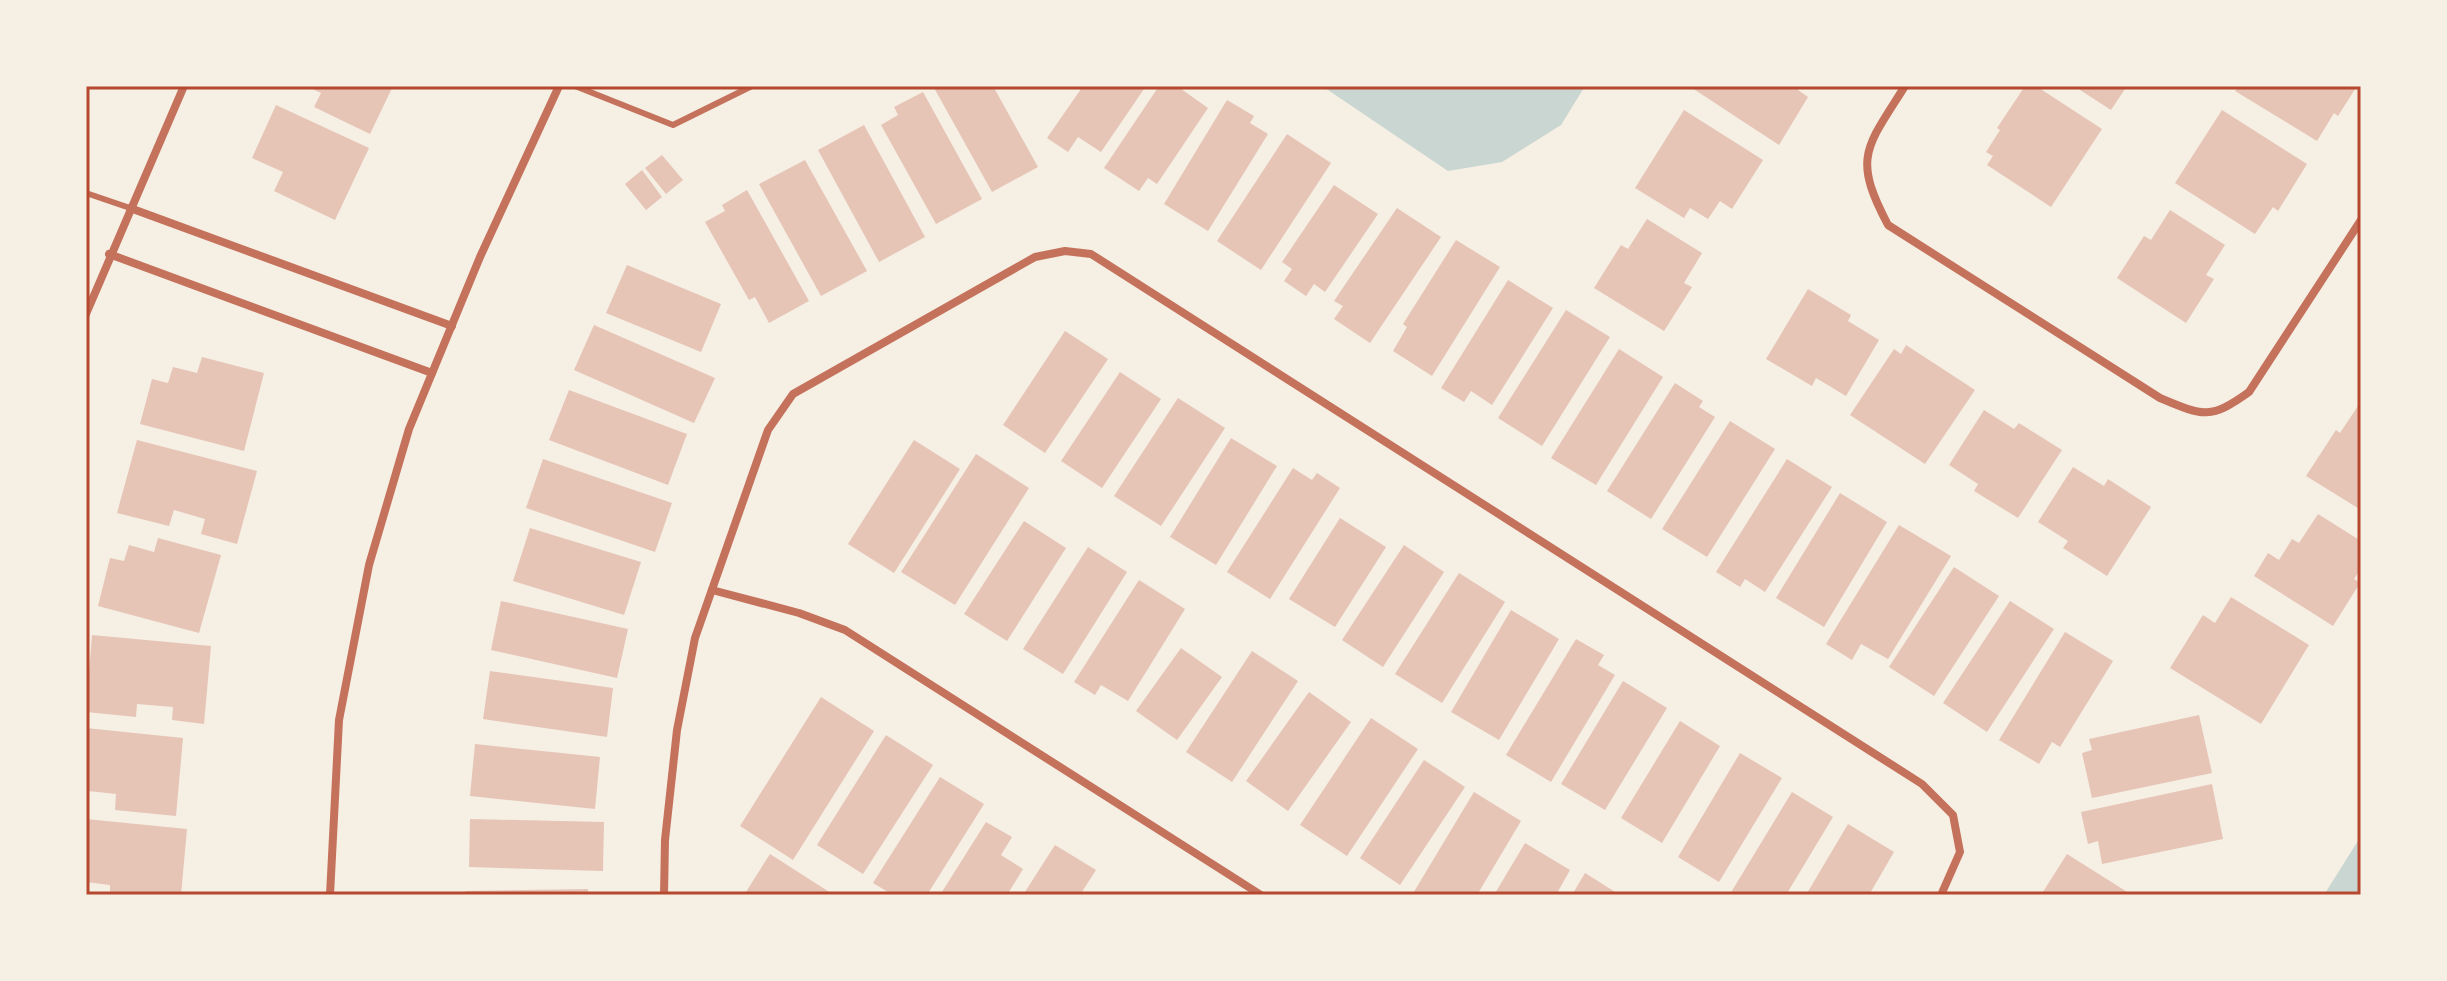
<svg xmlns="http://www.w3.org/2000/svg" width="2447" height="981" font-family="Inter,sans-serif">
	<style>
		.water { fill: #c9d6d2 }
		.building { fill: #e6c5b7 }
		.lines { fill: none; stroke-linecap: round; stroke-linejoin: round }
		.service { stroke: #c5725c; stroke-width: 6 }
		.minor { stroke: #c5725c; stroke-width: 8 }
		.neatline { fill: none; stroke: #b5482f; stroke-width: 3 }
	</style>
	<rect width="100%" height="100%" fill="#f6efe4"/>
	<g class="water">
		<path d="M1322,86H1585L1561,125L1502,162L1448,171Z"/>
		<path d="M2361,836V895H2324Z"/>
	</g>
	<g class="building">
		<path d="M306,86H393L370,134L314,107L321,93Z"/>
		<path d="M933,86H993L1038,167L992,192Z"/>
		<path d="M1083,86H1146L1101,152L1078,137L1068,152L1047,138Z"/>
		<path d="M1159,86H1177L1208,108L1157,184L1148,178L1139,191L1104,168Z"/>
		<path d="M1689,86H1800L1798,90L1808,97L1779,145Z"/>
		<path d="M2025,86H2036L2102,129L2051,207L1987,165L1993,156L1986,152L2000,130L1997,128Z"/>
		<path d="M2074,86H2127L2111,110Z"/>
		<path d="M2239,86H2357L2338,116L2334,113L2317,141L2235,91Z"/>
		<path d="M923,92L982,199L936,224L881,125L898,115L894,107Z"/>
		<path d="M1227,100L1254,116L1250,123L1268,134L1208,231L1164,204Z"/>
		<path d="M276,105L369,148L335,220L274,191L283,172L252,158Z"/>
		<path d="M1684,110L1763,160L1732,209L1720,201L1708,219L1690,208L1684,218L1635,188Z"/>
		<path d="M2222,110L2307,164L2278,211L2273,207L2255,234L2175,183Z"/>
		<path d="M864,125L925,237L879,262L818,150Z"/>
		<path d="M1287,134L1331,163L1261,270L1217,241Z"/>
		<path d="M662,155L683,180L666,194L645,168Z"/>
		<path d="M805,160L867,271L821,296L759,184Z"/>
		<path d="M642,170L662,197L646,210L625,184Z"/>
		<path d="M1334,185L1378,214L1325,292L1314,284L1306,296L1284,281L1292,269L1282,262Z"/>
		<path d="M747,190L809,301L769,323L755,297L749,300L705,222L725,211L722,205Z"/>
		<path d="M1397,208L1441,237L1370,343L1334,319L1343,306L1334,301Z"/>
		<path d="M2170,210L2225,245L2206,275L2214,279L2186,323L2117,278L2144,236L2151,240Z"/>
		<path d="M1647,219L1702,253L1684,283L1692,287L1664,331L1594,288L1621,245L1628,249Z"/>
		<path d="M1456,240L1500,267L1432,376L1393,351L1407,327L1403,324Z"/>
		<path d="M627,265L721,304L701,352L606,313Z"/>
		<path d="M1508,280L1553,308L1492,405L1471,391L1464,402L1441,388Z"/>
		<path d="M1808,289L1851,315L1848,321L1879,340L1846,396L1816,378L1812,386L1766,359Z"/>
		<path d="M1566,310L1610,337L1542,446L1498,418Z"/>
		<path d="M594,325L715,378L694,423L574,370Z"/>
		<path d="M1065,331L1108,359L1045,453L1003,425Z"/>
		<path d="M1906,345L1975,390L1925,464L1850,415L1894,349L1901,354Z"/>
		<path d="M1619,349L1663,377L1596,485L1551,458Z"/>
		<path d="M202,357L264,373L244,451L140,424L152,379L168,383L173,367L197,373Z"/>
		<path d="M1120,372L1161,399L1102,488L1061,461Z"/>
		<path d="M1675,383L1703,401L1699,407L1715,417L1651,519L1607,491Z"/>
		<path d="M569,390L687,434L668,485L549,440Z"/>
		<path d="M1178,398L1225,428L1161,526L1114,496Z"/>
		<path d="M2358,406L2361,408V510L2306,476L2336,430L2340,433Z"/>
		<path d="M1984,410L2014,429L2019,423L2062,450L2018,518L1974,491L1978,484L1949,465Z"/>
		<path d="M1730,421L1775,449L1707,557L1662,529Z"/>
		<path d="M1231,438L1277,466L1216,565L1170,537Z"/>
		<path d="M137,440L257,471L237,544L201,534L205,519L174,510L169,526L117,513Z"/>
		<path d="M914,440L960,469L894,573L848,544Z"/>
		<path d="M976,454L1029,488L955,605L901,572Z"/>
		<path d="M543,459L672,503L655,552L526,508Z"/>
		<path d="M1787,459L1832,487L1765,592L1745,579L1740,587L1716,572Z"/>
		<path d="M2073,467L2104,486L2108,479L2151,507L2107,576L2063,548L2068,541L2038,522Z"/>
		<path d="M1293,468L1312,480L1317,473L1340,488L1270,599L1227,572Z"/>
		<path d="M1840,493L1887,522L1824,627L1776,598Z"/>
		<path d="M2318,514L2361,541V568L2354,579L2360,583L2333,626L2254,576L2268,553L2279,560L2292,539L2299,543Z"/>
		<path d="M1340,518L1386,547L1335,627L1289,599Z"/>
		<path d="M1024,521L1066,548L1007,641L964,614Z"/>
		<path d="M1899,525L1951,556L1888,659L1861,644L1852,660L1826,644Z"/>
		<path d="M530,528L641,562L624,615L513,581Z"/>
		<path d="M158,538L221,555L199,633L98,606L110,558L124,561L129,545L154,552Z"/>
		<path d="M1404,545L1444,572L1383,667L1342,640Z"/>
		<path d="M1088,547L1127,572L1063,674L1023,649Z"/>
		<path d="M1954,567L1999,596L1934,696L1889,667Z"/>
		<path d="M1459,573L1505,602L1442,703L1395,674Z"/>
		<path d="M1139,580L1185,609L1128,701L1101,685L1095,695L1074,682Z"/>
		<path d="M2231,597L2309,645L2261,724L2170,668L2203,615L2215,623Z"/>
		<path d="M501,601L628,629L617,678L491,650Z"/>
		<path d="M2010,601L2054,629L1987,732L1943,703Z"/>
		<path d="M1511,610L1559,639L1499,740L1451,712Z"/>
		<path d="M2065,632L2113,661L2060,747L2052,742L2039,764L1999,740Z"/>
		<path d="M92,635L211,646L204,724L172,720L173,707L137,704L136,717L86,712Z"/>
		<path d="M1576,639L1604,655L1598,665L1615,675L1551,782L1506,755Z"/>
		<path d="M1181,648L1222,677L1177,740L1136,711Z"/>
		<path d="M1252,651L1298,681L1232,782L1186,752Z"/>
		<path d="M490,671L613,688L607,737L483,719Z"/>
		<path d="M1623,681L1667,708L1605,810L1561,784Z"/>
		<path d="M1309,692L1351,722L1288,811L1246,781Z"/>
		<path d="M821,697L874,731L793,860L740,826Z"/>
		<path d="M2199,715L2212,773L2092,798L2082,753L2092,750L2089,739Z"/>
		<path d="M1371,718L1418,749L1347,856L1300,825Z"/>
		<path d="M1680,721L1720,746L1662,843L1621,818Z"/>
		<path d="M86,728L183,738L176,816L115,810L116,794L88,791Z"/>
		<path d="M886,735L933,765L863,874L817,845Z"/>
		<path d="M475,744L600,757L595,809L470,796Z"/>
		<path d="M1740,753L1782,778L1719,882L1678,857Z"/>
		<path d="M1424,760L1465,787L1400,885L1360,858Z"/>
		<path d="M940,777L984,804L927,895H893L873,883Z"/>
		<path d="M2212,784L2223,839L2102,864L2098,841L2088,844L2081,812Z"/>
		<path d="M1474,792L1521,821L1477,895H1412Z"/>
		<path d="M1792,792L1833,817L1786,895L1730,894Z"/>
		<path d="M86,819L187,829L181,895H110V885L86,882Z"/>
		<path d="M470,819L604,822L603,871L469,867Z"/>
		<path d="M986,822L1012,837L1001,855L1023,869L1007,895H940Z"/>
		<path d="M1848,824L1894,852L1869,895H1806Z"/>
		<path d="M1525,843L1570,870L1556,895H1494Z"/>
		<path d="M1055,845L1096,870L1080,895H1023Z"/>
		<path d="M770,854L834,895H744Z"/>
		<path d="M2067,854L2132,895H2041Z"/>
		<path d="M1585,873L1620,895H1572Z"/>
		<path d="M588,889V895H465V891Z"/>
	</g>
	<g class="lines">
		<g class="service">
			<path d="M575,86L673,125L752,86"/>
			<path d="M86,193L130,208"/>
		</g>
		<g class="minor">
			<path d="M1905,86C1866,148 1852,157 1888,225L2160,398C2203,416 2210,420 2249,392L2361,220"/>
			<path d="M130,208L452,326"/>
			<path d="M109,254L432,373"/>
			<path d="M86,314L184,86"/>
			<path d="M712,590L799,613L845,630L1261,895"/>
			<path d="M330,895L339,720L369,565L409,429L480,257L559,86"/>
			<path d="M664,895L665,840L677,730L695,638L768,430L793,394L1035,257L1065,251L1091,254L1922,784L1953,815L1960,852L1941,895"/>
		</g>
	</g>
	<rect width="2447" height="981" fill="none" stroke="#f6efe4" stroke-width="176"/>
	<rect x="88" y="88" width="2271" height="805" class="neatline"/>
</svg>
